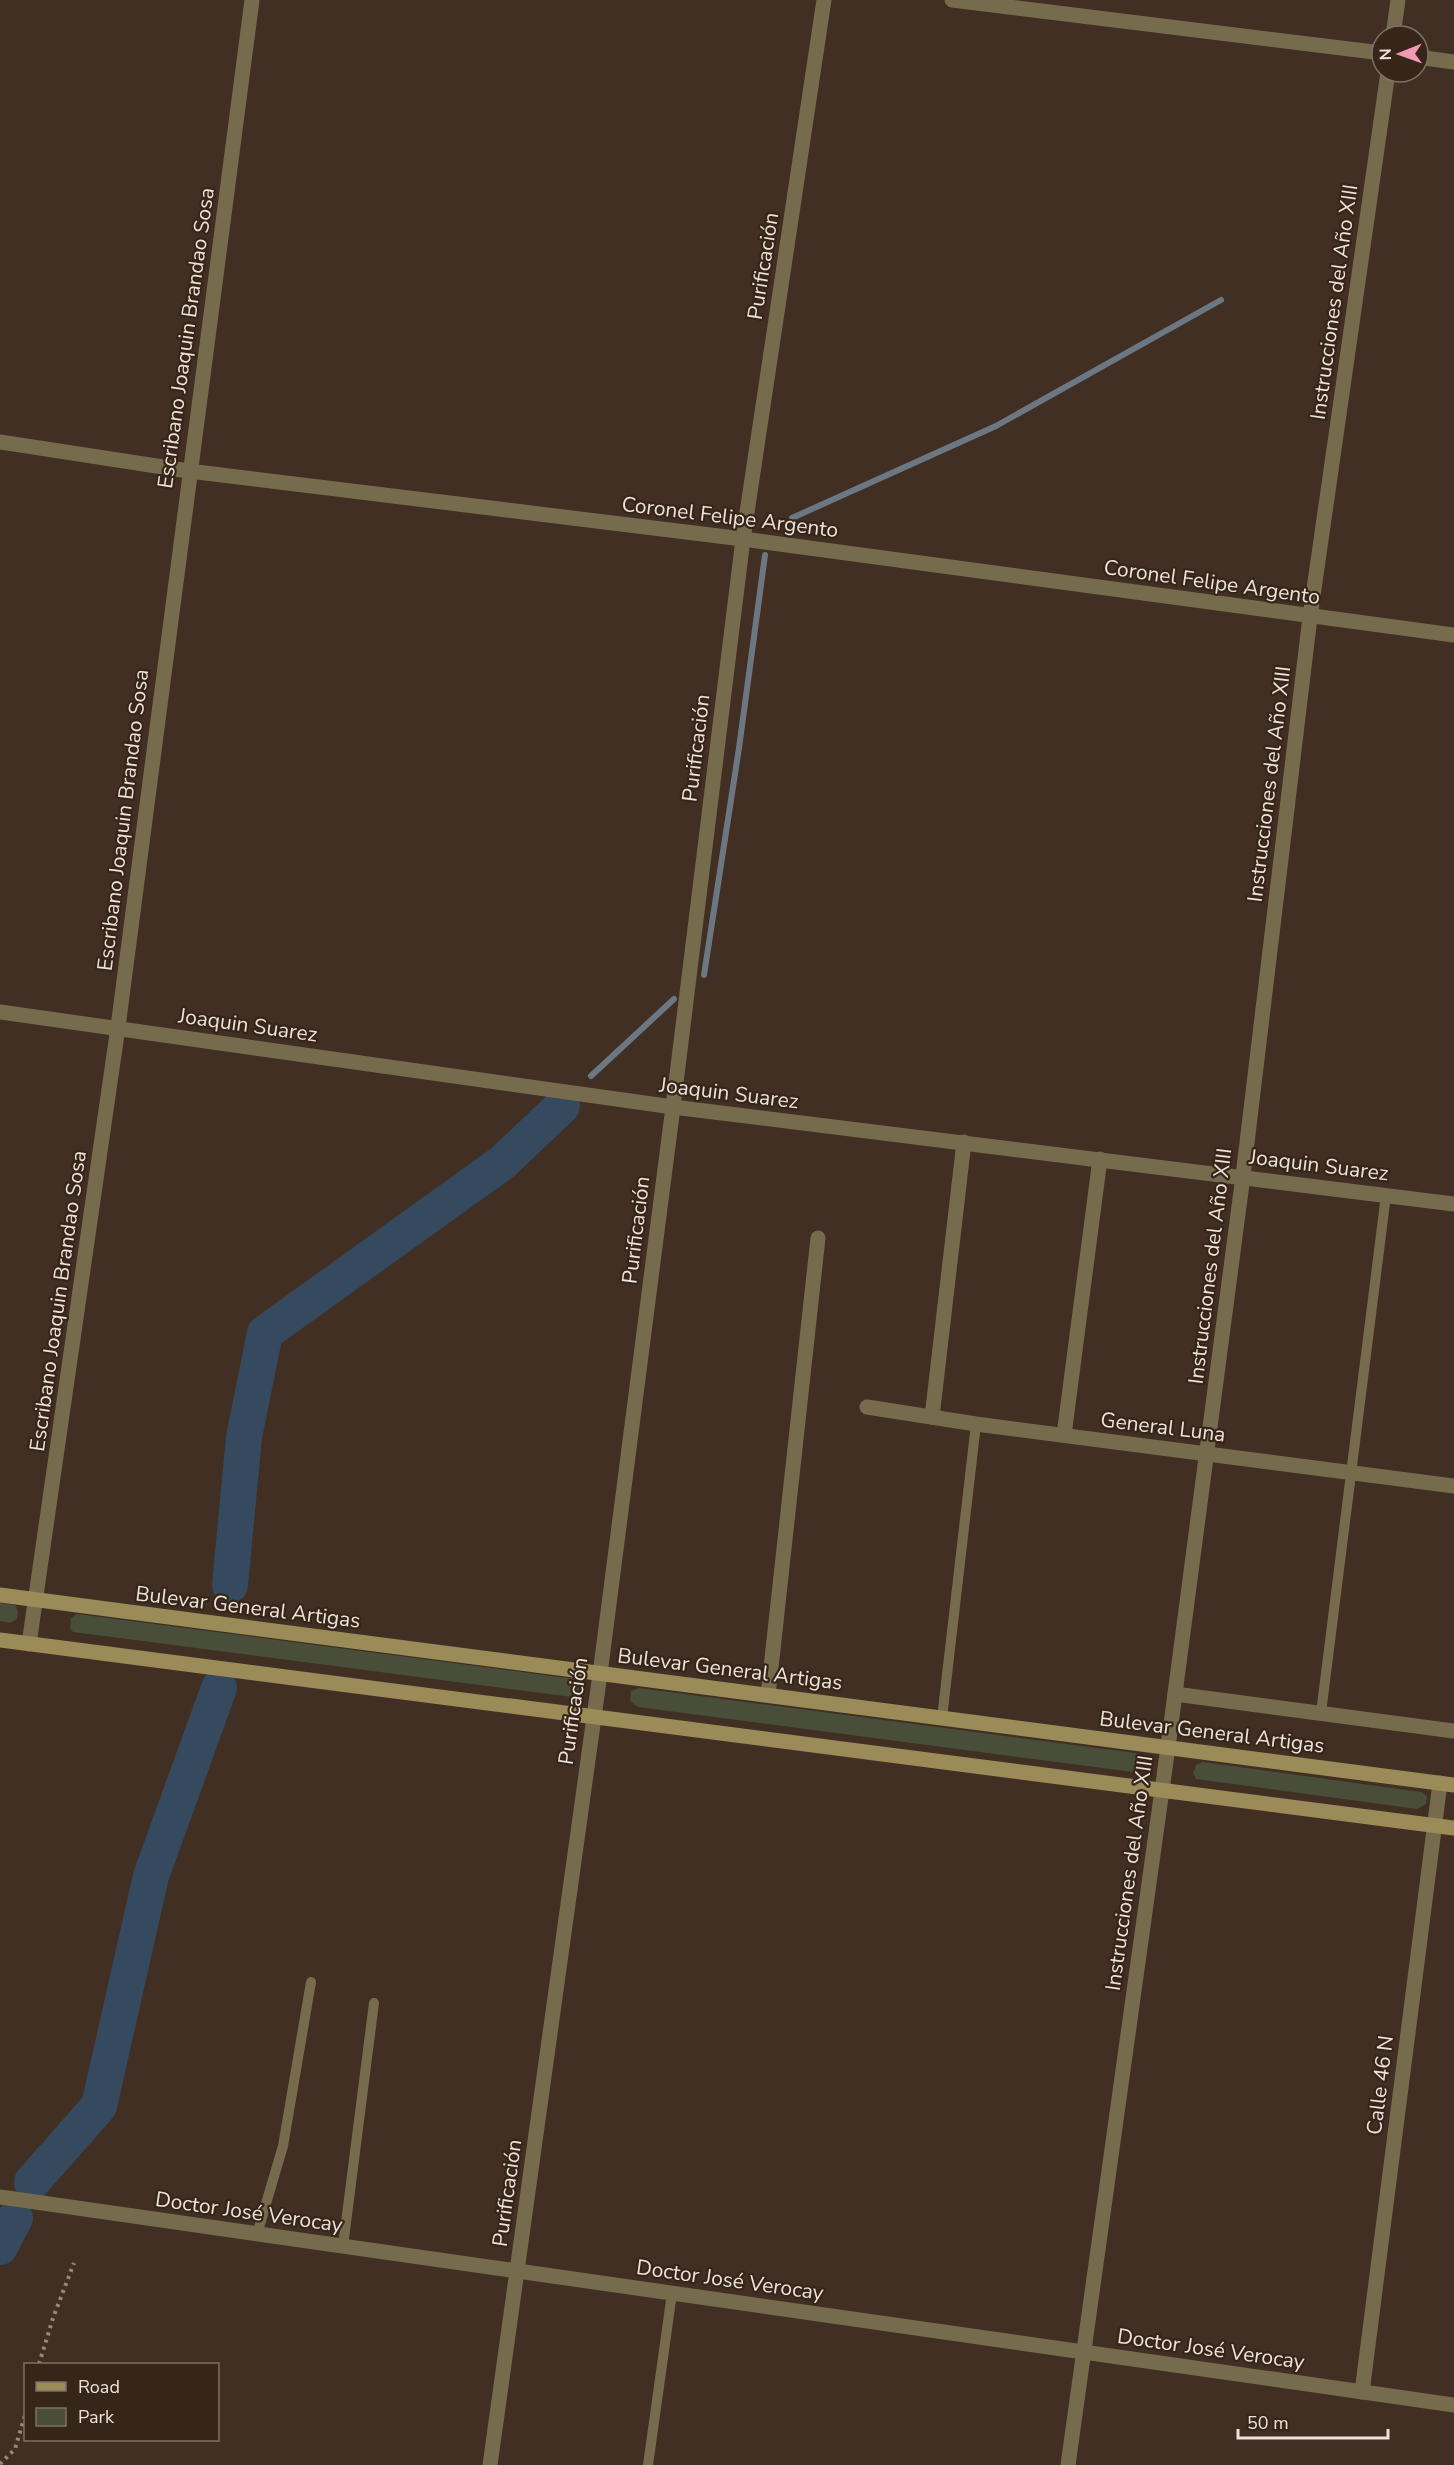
<svg xmlns="http://www.w3.org/2000/svg" width="1454" height="2465" font-family="'Nunito Sans',sans-serif">
	<style>
		.green { fill: #484e3a }
		.lines { fill: none; stroke-linecap: round; stroke-linejoin: round }
		.stream { stroke: #6c7784; stroke-width: 6 }
		.river { stroke: #35495f; stroke-width: 36 }
		.path { stroke: #97887e; stroke-width: 4; stroke-dasharray: 3 4.5; stroke-linecap: butt }
		.lane { stroke: #766c4d; stroke-width: 10 }
		.street { stroke: #766c4d; stroke-width: 15 }
		.secondary { stroke: #9b8b59; stroke-width: 15 }
		.labels { text-anchor: middle; dominant-baseline: central; stroke-width: 4.5; stroke-linejoin: round; paint-order: stroke }
		.street-label { font-size: 21px; fill: #ede1d9; stroke: #362519 }
	</style>
	<rect width="100%" height="100%" fill="#412f23"/>
	<g class="green">
		<path d="M0,1603L15,1605L18,1611L17,1619L10,1623L0,1621Z"/>
		<path d="M77,1614L575,1679L580,1684L579,1692L572,1697L73,1632L70,1628L71,1618Z"/>
		<path d="M639,1688L1135,1753L1140,1756L1139,1767L1133,1772L638,1707L630,1701L631,1691Z"/>
		<path d="M1203,1762L1421,1792L1427,1796L1426,1804L1417,1809L1196,1779L1193,1773L1196,1765Z"/>
	</g>
	<g class="lines">
		<g class="stream">
			<path d="M792,518L996,426L1221,300"/>
			<path d="M704,975L739,748L765,555"/>
			<path d="M591,1076L674,999"/>
		</g>
		<g class="river">
			<path d="M230,1585L244,1437L265,1333L503,1162L562,1106"/>
			<path d="M32,2182L99,2106L151,1876L219,1688"/>
			<path d="M0,2247L15,2218"/>
		</g>
		<g class="path">
			<path d="M39,2364L53,2318L74,2263"/>
			<path d="M0,2464L15,2449L26,2412"/>
		</g>
		<g class="lane">
			<path d="M1321,1713L1386,1195"/>
			<path d="M942,1718L976,1424"/>
			<path d="M257,2234L283,2146L311,1982"/>
			<path d="M343,2246L374,2003"/>
			<path d="M648,2465L672,2293"/>
		</g>
		<g class="street">
			<path d="M952,0L1382,53"/>
			<path d="M1393,36L1398,0"/>
			<path d="M1418,57L1454,62"/>
			<path d="M0,442L189,471L743,539L1454,635"/>
			<path d="M0,1012L673,1107L1454,1204"/>
			<path d="M867,1407L976,1424L1454,1486"/>
			<path d="M932,1417L964,1142"/>
			<path d="M1064,1435L1100,1159"/>
			<path d="M29,1644L118,1027L252,0"/>
			<path d="M1175,1694L1454,1731"/>
			<path d="M768,1695L818,1238"/>
			<path d="M0,2197L1454,2405"/>
			<path d="M1362,2392L1440,1783"/>
			<path d="M490,2465L600,1674L673,1107L743,539L824,0"/>
			<path d="M1068,2465L1168,1747L1243,1176L1310,617L1388,72"/>
		</g>
		<g class="secondary">
			<path d="M0,1595L1454,1785"/>
			<path d="M0,1640L1454,1828"/>
		</g>
	</g>
	<g class="labels">
		<g class="street-label">
			<text transform="translate(763 266) rotate(-81)">Purificación</text>
			<text transform="translate(1334 302) rotate(-82)">Instrucciones del Año XIII</text>
			<text transform="translate(186 338) rotate(-82)">Escribano Joaquin Brandao Sosa</text>
			<text transform="translate(730 517) rotate(7)">Coronel Felipe Argento</text>
			<text transform="translate(1212 582) rotate(8)">Coronel Felipe Argento</text>
			<text transform="translate(696 748) rotate(-83)">Purificación</text>
			<text transform="translate(1269 784) rotate(-83)">Instrucciones del Año XIII</text>
			<text transform="translate(123 820) rotate(-83)">Escribano Joaquin Brandao Sosa</text>
			<text transform="translate(248 1025) rotate(8)">Joaquin Suarez</text>
			<text transform="translate(729 1093) rotate(7)">Joaquin Suarez</text>
			<text transform="translate(1319 1165) rotate(7)">Joaquin Suarez</text>
			<text transform="translate(636 1230) rotate(-83)">Purificación</text>
			<text transform="translate(1210 1266) rotate(-83)">Instrucciones del Año XIII</text>
			<text transform="translate(58 1301) rotate(-82)">Escribano Joaquin Brandao Sosa</text>
			<text transform="translate(1163 1427) rotate(7)">General Luna</text>
			<text transform="translate(248 1607) rotate(7)">Bulevar General Artigas</text>
			<text transform="translate(730 1669) rotate(7)">Bulevar General Artigas</text>
			<text transform="translate(573 1711) rotate(-82)">Purificación</text>
			<text transform="translate(1212 1732) rotate(7)">Bulevar General Artigas</text>
			<text transform="translate(1129 1873) rotate(-82)">Instrucciones del Año XIII</text>
			<text transform="translate(1380 2085) rotate(-83)">Calle 46 N</text>
			<text transform="translate(507 2193) rotate(-82)">Purificación</text>
			<text transform="translate(249 2212) rotate(8)">Doctor José Verocay</text>
			<text transform="translate(730 2280) rotate(8)">Doctor José Verocay</text>
			<text transform="translate(1211 2349) rotate(8)">Doctor José Verocay</text>
		</g>
	</g>
	<rect x="24" y="2363" width="195" height="78" fill="#362519" stroke="#7f7066" stroke-width="1.5"/>
	<rect x="36" y="2382" width="30" height="9" fill="#9b8b59" stroke="#7f7066" stroke-width="1.5"/>
	<text x="78" y="2393" font-size="18" fill="#ede1d9">Road</text>
	<rect x="36" y="2408" width="30" height="18" fill="#484e3a" stroke="#7f7066" stroke-width="1.5"/>
	<text x="78" y="2423" font-size="18" fill="#ede1d9">Park</text>
	<g transform="translate(1400 54) rotate(269)"><circle r="28" fill="#362519" stroke="#7f7066" stroke-width="1.5"/>
	<path d="M0-4.5L10 22L0 15L-10 22Z" fill="#f19ab3"/>
	<text y="-9" font-size="16" font-weight="bold" text-anchor="middle" fill="#ede1d9">N</text>
	</g>
	<path d="M1238 2429v9h150v-9" fill="none" stroke="#ede1d9" stroke-width="3"/>
	<text x="1247" y="2429" font-size="18" fill="#ede1d9" stroke="#362519" stroke-width="4.5" paint-order="stroke">50 m</text>
</svg>
